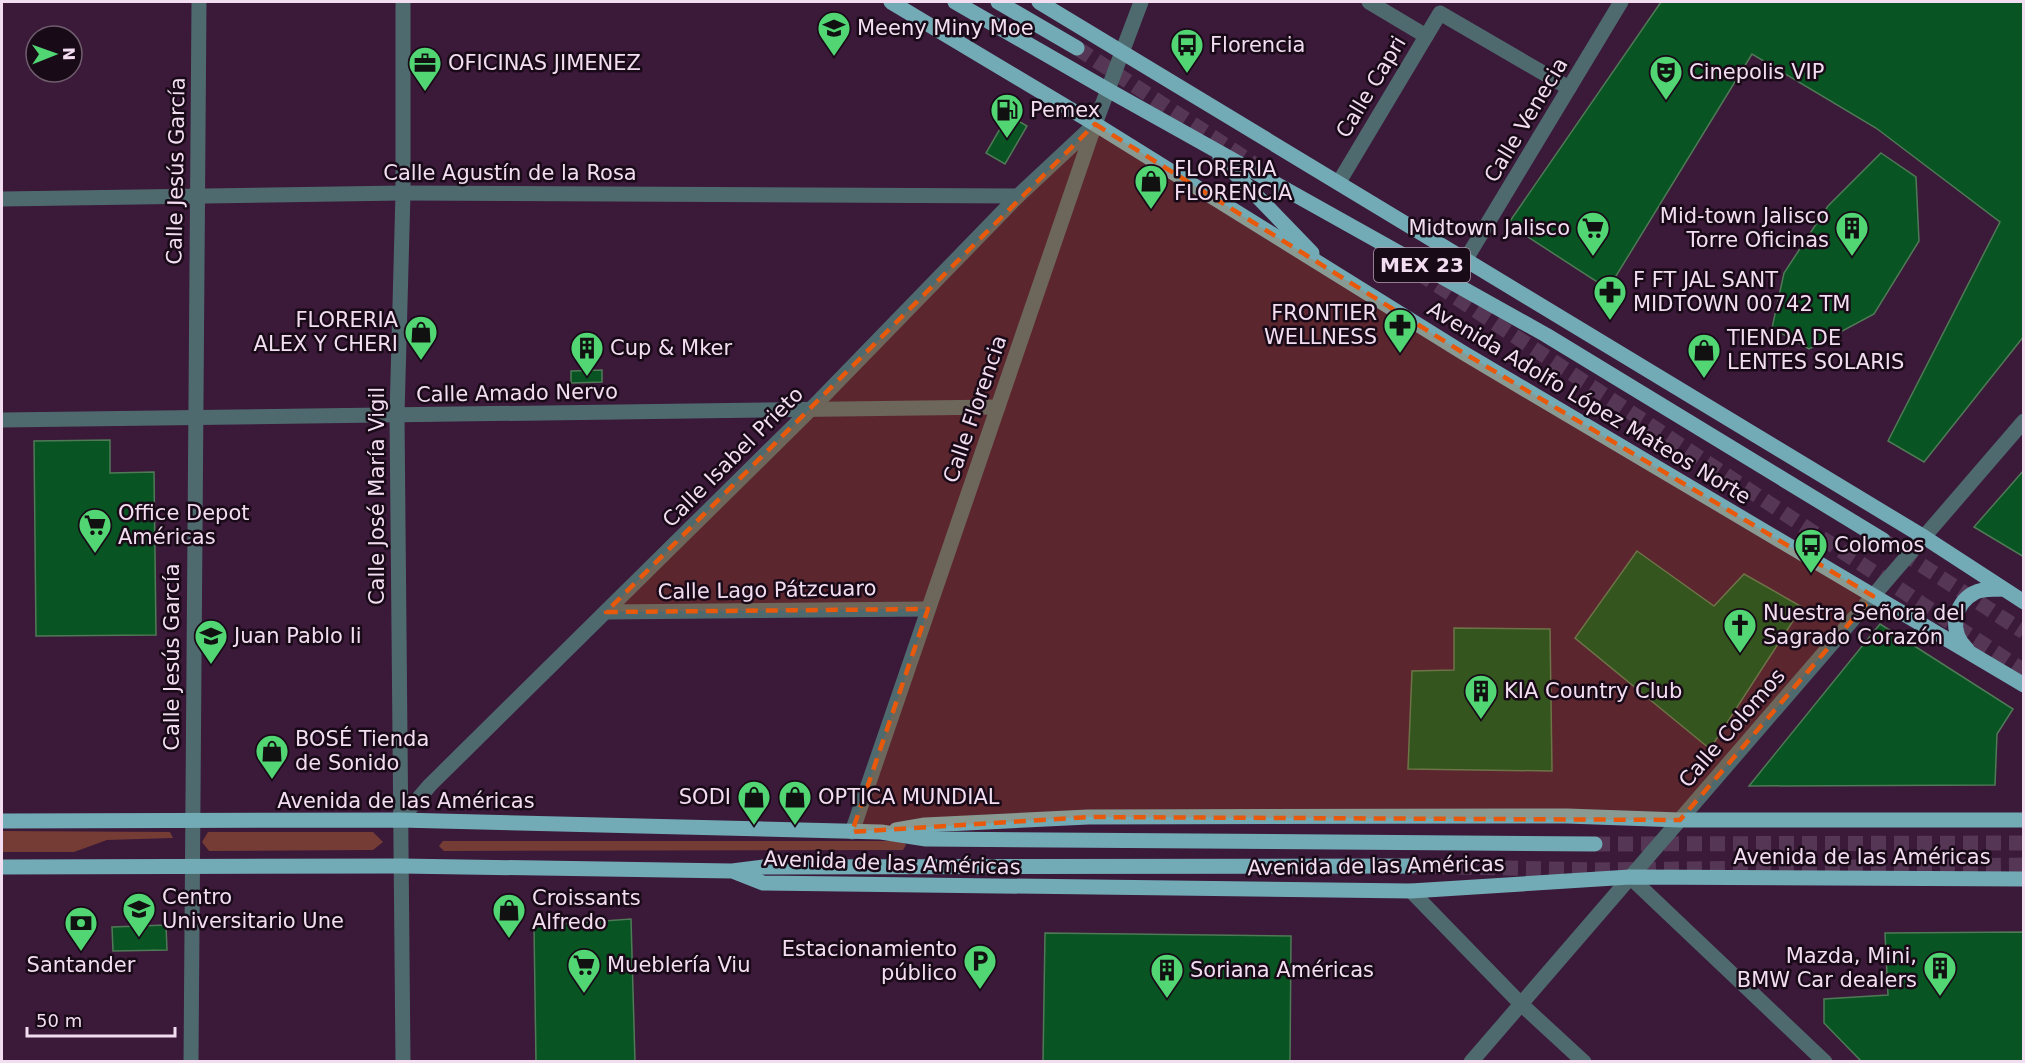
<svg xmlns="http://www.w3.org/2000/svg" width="2025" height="1063" font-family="'DejaVu Sans',sans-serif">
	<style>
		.green { fill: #753c35 }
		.building { fill: #085422; stroke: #507a57; stroke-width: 1.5 }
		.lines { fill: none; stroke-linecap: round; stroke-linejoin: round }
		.major-tunnel { stroke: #563655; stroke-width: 15; stroke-dasharray: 15 8; stroke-linecap: butt }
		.minor { stroke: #4f6a6e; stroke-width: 15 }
		.major { stroke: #72abb5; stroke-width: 15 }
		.marked { fill: #e8590c; fill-opacity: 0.2; stroke: #e8590c; stroke-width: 4.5; stroke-dasharray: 12 8; stroke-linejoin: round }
		.labels { text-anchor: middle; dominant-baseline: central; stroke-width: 5; stroke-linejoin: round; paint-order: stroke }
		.shield { fill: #190a18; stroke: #b29eb0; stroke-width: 1.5 }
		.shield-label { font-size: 20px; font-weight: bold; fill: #f3ddf1 }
		.poi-label { font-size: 21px; fill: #f3ddf1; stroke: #190a18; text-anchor: start }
		.street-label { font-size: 21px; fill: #f3ddf1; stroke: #190a18 }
	</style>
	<rect width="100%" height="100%" fill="#3a1939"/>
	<g class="green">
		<path d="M2,831L170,832L173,838L107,840L74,852H2Z"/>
		<path d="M208,832H373L383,842L373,850L209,851L202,842Z"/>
		<path d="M443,841H903L906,845L903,850L444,851L439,846Z"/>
	</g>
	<g class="building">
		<path d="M1661,2H2024V336L1924,462L1888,441L2000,222L1876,128L1752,54L1608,289L1508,224Z"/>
		<path d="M1008,115L1027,126L1005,164L986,153Z"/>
		<path d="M1881,153L1916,177L1919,241L1874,314L1809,349L1772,328L1784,273L1828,206Z"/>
		<path d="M602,370V382L571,383V371Z"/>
		<path d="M110,440V473L154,472L156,635L36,636L34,441Z"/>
		<path d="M2024,470V557L1974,527Z"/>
		<path d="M1637,551L1714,606L1744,574L1802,607L1710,749L1575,638Z"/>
		<path d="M1880,624L2013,709L1997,734L1995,785L1749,786Z"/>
		<path d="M1454,628L1550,629L1552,771L1408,769L1412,671L1454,670Z"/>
		<path d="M631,919L635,1062H536L534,926Z"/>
		<path d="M166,925L167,950L113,951L112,927Z"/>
		<path d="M2024,932V1062H1862L1824,1023V999L1888,995L1885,933Z"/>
		<path d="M1045,933L1291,936L1290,1062H1043Z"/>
	</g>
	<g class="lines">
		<g class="major-tunnel">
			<path d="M1077,48L1257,166"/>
			<path d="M1399,260L2024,671"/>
			<path d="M1883,540L2024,632"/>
			<path d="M1595,844L2024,843"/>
			<path d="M1411,866L1595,870L2024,865"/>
		</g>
		<g class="minor">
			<path d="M1369,2L1426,36"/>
			<path d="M1339,182L1440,13L1569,88"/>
			<path d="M2,199L403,193L1018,196"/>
			<path d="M1466,259L1621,2"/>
			<path d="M2,420L998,407"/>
			<path d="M606,612L928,609"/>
			<path d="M400,820L430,785L810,410L1018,196L1095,124"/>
			<path d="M852,832L1095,124L1141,2"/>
			<path d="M1630,877L1825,1062"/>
			<path d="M1411,891L1521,1004L1584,1062"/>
			<path d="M191,1062L199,2"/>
			<path d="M403,1062L397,415L403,193V2"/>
			<path d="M1471,1062L2024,421"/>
		</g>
		<g class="major">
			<path d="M891,2L1095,124L1462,352L2024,685"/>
			<path d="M955,2L1108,90L1546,335L1883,540"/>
			<path d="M998,2L1077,48"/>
			<path d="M1039,2L1924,537L2024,602"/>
			<path d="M1220,158L1312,253"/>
			<path d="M1967,649C1949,633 1953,604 1974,593C1983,588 1993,590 2002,589"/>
			<path d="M2,821L400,820L881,832L926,839L1595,844"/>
			<path d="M896,830L925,825L1088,817L1567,816L1680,820H2024"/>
			<path d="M2,867L401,866L732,871L764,867L1411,866"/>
			<path d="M735,872L763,883L1411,891L1630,877L2024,879"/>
		</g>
	</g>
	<path class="marked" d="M1095,124L1462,352L1873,596L1680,820L1088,817L852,832L928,609L606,612Z"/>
	<defs>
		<symbol id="school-pin" viewBox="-11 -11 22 30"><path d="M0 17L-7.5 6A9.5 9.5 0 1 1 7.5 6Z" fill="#51d673" stroke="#190a18"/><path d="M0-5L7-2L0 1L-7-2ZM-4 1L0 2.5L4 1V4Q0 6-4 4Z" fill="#111"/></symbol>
		<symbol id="bus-pin" viewBox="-11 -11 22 30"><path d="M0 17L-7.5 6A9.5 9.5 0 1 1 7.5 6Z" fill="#51d673" stroke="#190a18"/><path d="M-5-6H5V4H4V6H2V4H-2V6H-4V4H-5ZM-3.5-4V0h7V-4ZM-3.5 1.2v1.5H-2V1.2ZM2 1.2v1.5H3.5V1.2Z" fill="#111"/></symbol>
		<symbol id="office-pin" viewBox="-11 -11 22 30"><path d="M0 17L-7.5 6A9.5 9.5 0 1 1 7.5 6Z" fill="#51d673" stroke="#190a18"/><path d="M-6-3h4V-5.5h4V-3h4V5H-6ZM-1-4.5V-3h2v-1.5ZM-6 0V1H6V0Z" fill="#111"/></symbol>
		<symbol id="theatre-pin" viewBox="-11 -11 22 30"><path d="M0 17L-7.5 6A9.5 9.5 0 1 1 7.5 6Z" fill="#51d673" stroke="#190a18"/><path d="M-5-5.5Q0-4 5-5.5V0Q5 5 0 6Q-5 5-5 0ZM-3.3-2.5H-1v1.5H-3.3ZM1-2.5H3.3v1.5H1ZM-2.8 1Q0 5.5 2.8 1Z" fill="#111"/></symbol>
		<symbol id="fuel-pin" viewBox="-11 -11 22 30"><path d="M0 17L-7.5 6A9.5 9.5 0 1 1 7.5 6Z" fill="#51d673" stroke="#190a18"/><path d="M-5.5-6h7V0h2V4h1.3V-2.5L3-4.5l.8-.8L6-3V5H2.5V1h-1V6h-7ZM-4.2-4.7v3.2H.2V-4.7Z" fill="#111"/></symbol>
		<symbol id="shop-pin" viewBox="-11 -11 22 30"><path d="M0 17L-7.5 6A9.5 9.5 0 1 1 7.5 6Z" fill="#51d673" stroke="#190a18"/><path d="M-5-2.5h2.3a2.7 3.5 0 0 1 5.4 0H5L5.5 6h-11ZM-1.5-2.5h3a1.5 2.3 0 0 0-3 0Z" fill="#111"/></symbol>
		<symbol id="supermarket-pin" viewBox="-11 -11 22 30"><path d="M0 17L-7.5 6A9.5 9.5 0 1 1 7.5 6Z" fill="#51d673" stroke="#190a18"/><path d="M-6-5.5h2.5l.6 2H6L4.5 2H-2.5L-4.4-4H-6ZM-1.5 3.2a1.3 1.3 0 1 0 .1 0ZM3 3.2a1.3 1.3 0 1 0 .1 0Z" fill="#111"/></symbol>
		<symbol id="building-pin" viewBox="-11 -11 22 30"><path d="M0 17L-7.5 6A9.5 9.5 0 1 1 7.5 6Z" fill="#51d673" stroke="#190a18"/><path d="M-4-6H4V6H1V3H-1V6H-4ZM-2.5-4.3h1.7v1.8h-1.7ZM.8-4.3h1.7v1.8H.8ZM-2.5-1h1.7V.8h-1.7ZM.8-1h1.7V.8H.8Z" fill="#111"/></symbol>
		<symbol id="pharmacy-pin" viewBox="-11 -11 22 30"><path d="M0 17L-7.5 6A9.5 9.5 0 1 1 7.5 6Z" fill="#51d673" stroke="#190a18"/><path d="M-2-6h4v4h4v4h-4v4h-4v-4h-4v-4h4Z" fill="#111"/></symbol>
		<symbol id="church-pin" viewBox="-11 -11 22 30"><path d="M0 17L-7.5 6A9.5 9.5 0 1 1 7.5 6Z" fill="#51d673" stroke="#190a18"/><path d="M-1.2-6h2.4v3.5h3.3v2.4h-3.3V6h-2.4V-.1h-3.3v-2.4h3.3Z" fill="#111"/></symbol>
		<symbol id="university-pin" viewBox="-11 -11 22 30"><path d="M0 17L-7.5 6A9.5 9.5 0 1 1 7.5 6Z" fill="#51d673" stroke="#190a18"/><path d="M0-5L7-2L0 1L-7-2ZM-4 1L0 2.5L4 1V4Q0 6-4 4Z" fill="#111"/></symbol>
		<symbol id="bank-pin" viewBox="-11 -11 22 30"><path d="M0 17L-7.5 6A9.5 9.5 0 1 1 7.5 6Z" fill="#51d673" stroke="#190a18"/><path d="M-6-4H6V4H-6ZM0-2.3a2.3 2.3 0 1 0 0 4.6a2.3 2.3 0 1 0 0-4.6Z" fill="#111"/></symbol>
		<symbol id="parking-pin" viewBox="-11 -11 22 30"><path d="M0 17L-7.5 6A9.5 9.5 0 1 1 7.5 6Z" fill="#51d673" stroke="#190a18"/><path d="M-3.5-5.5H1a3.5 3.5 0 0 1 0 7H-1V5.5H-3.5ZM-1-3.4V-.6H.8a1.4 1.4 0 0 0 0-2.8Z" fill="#111"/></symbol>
	</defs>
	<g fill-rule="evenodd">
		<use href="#school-pin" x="815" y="9" width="38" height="52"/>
		<use href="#bus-pin" x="1168" y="26" width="38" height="52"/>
		<use href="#office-pin" x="406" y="44" width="38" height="52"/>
		<use href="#theatre-pin" x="1647" y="53" width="38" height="52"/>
		<use href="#fuel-pin" x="988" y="91" width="38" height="52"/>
		<use href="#shop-pin" x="1132" y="162" width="38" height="52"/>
		<use href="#supermarket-pin" x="1574" y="209" width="38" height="52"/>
		<use href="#building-pin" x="1833" y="209" width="38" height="52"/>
		<use href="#pharmacy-pin" x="1591" y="273" width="38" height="52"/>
		<use href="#pharmacy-pin" x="1381" y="306" width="38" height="52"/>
		<use href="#shop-pin" x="402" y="313" width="38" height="52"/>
		<use href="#building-pin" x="568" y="329" width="38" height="52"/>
		<use href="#shop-pin" x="1685" y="331" width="38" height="52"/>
		<use href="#supermarket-pin" x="76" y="506" width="38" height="52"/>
		<use href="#bus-pin" x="1792" y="526" width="38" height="52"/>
		<use href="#church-pin" x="1721" y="606" width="38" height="52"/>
		<use href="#school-pin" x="192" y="617" width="38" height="52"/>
		<use href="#building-pin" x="1462" y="672" width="38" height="52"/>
		<use href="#shop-pin" x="253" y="732" width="38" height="52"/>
		<use href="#shop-pin" x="735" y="778" width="38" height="52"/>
		<use href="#shop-pin" x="776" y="778" width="38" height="52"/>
		<use href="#university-pin" x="120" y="890" width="38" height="52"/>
		<use href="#shop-pin" x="490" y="891" width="38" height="52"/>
		<use href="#bank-pin" x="62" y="904" width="38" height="52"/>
		<use href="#parking-pin" x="961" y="942" width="38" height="52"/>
		<use href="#supermarket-pin" x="565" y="946" width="38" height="52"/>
		<use href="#building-pin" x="1921" y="949" width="38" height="52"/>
		<use href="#building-pin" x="1148" y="951" width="38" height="52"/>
	</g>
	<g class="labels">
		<rect class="shield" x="1374" y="248" width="96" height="34" rx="4.5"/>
		<g class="shield-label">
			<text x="1422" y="265">MEX 23</text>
		</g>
		<g class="poi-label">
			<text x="857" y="28">Meeny Miny Moe</text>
			<text x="1210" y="45">Florencia</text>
			<text x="448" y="63">OFICINAS JIMENEZ</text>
			<text x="1689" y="72">Cinepolis VIP</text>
			<text x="1030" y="110">Pemex</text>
			<text x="1174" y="169">FLORERIA<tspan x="1174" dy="24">FLORENCIA</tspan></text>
			<text x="1829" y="216" text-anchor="end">Mid-town Jalisco<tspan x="1829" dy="24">Torre Oficinas</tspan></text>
			<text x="1570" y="228" text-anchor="end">Midtown Jalisco</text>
			<text x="1633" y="280">F FT JAL SANT<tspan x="1633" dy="24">MIDTOWN 00742 TM</tspan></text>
			<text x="1377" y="313" text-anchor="end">FRONTIER<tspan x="1377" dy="24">WELLNESS</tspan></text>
			<text x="398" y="320" text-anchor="end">FLORERIA<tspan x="398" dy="24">ALEX Y CHERI</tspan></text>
			<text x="1727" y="338">TIENDA DE<tspan x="1727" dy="24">LENTES SOLARIS</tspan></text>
			<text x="610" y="348">Cup &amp; Mker</text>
			<text x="118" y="513">Office Depot<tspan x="118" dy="24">Américas</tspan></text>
			<text x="1834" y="545">Colomos</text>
			<text x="1763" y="613">Nuestra Señora del<tspan x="1763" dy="24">Sagrado Corazón</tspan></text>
			<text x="234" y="636">Juan Pablo Ii</text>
			<text x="1504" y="691">KIA Country Club</text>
			<text x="295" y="739">BOSÉ Tienda<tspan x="295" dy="24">de Sonido</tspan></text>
			<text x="731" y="797" text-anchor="end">SODI</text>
			<text x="818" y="797">OPTICA MUNDIAL</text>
			<text x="162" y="897">Centro<tspan x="162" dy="24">Universitario Une</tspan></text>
			<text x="532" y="898">Croissants<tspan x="532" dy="24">Alfredo</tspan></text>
			<text x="957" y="949" text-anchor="end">Estacionamiento<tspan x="957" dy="24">público</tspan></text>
			<text x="1917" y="956" text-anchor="end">Mazda, Mini,<tspan x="1917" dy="24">BMW Car dealers</tspan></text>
			<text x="81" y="965" text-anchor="middle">Santander</text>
			<text x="607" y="965">Mueblería Viu</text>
			<text x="1190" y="970">Soriana Américas</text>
		</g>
		<g class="street-label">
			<text transform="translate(1371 87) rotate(-59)">Calle Capri</text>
			<text transform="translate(1526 120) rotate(-59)">Calle Venecia</text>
			<text transform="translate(176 171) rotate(-89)">Calle Jesús García</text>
			<text x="510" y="173">Calle Agustín de la Rosa</text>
			<text transform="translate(517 393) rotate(-1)">Calle Amado Nervo</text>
			<text transform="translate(1589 403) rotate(31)">Avenida Adolfo López Mateos Norte</text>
			<text transform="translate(975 409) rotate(-71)">Calle Florencia</text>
			<text transform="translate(733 457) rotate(-45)">Calle Isabel Prieto</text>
			<text transform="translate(377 496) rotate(-90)">Calle José María Vigil</text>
			<text transform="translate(767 590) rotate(-1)">Calle Lago Pátzcuaro</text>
			<text transform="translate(172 657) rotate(-90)">Calle Jesús García</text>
			<text transform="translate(1732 728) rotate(-49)">Calle Colomos</text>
			<text x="406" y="801">Avenida de las Américas</text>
			<text x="1862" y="857">Avenida de las Américas</text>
			<text transform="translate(892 863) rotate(2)">Avenida de las Américas</text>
			<text transform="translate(1376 866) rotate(-1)">Avenida de las Américas</text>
		</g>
	</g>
	<rect width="2025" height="1063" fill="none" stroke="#f3ddf1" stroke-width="6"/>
	<g transform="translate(54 54) rotate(89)"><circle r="28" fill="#190a18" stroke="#705e6f" stroke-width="1.5"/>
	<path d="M0-4.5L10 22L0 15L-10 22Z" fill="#51d673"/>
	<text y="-9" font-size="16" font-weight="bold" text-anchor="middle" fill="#f3ddf1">N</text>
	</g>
	<path d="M27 1027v9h148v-9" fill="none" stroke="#f3ddf1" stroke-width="3"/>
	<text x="36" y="1027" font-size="18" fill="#f3ddf1" stroke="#190a18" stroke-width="4.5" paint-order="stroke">50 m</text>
</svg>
